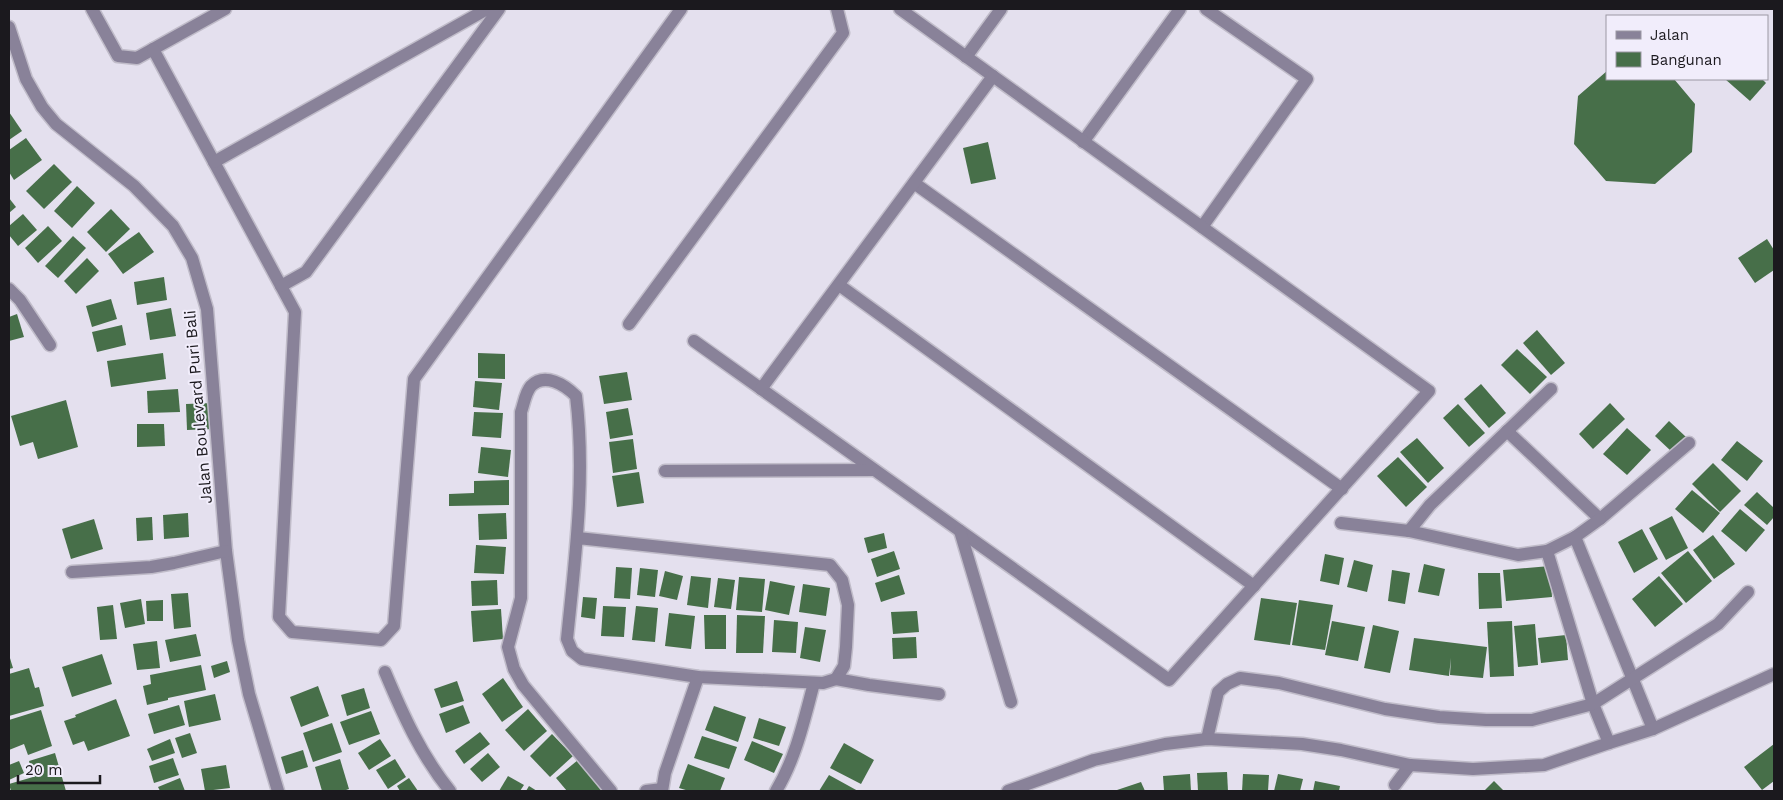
<svg xmlns="http://www.w3.org/2000/svg" width="1783" height="800" font-family="'Work Sans',sans-serif">
	<style>
		.building { fill: #476f49 }
		.lines { fill: none; stroke-linecap: round; stroke-linejoin: round }
		.minor-casing { stroke: #c0bcc9; stroke-width: 15 }
		.minor { stroke: #898299; stroke-width: 12 }
		.labels { text-anchor: middle; dominant-baseline: central; stroke-width: 4; stroke-linejoin: round; paint-order: stroke }
		.street-label { font-size: 16px; fill: #1b191e; stroke: #f1edfb }
	</style>
	<rect width="100%" height="100%" fill="#e4e0ee"/>
	<g class="building">
		<path d="M1607,71V79H1674L1695,104L1692,152L1655,184L1606,181L1574,144L1578,96Z"/>
		<path d="M1725,79H1762L1766,83L1750,101Z"/>
		<path d="M9,112L22,131L9,140Z"/>
		<path d="M26,138L42,160L14,180L9,172V150Z"/>
		<path d="M988,142L996,179L971,184L963,148Z"/>
		<path d="M54,164L72,182L44,209L26,191Z"/>
		<path d="M77,186L95,203L72,228L54,211Z"/>
		<path d="M9,198L16,207L9,213Z"/>
		<path d="M111,209L130,229L106,252L87,232Z"/>
		<path d="M23,214L37,230L18,246L9,235V226Z"/>
		<path d="M48,226L62,241L38,263L25,248Z"/>
		<path d="M139,232L154,252L123,274L108,254Z"/>
		<path d="M73,236L86,248L58,278L45,266Z"/>
		<path d="M1767,239L1774,250V270L1755,283L1738,258Z"/>
		<path d="M87,258L99,271L76,294L64,281Z"/>
		<path d="M164,277L167,300L137,305L134,282Z"/>
		<path d="M111,299L117,319L92,327L86,306Z"/>
		<path d="M171,308L176,336L150,340L146,313Z"/>
		<path d="M17,314L24,337L9,341V317Z"/>
		<path d="M122,325L126,345L97,352L92,332Z"/>
		<path d="M1537,330L1565,363L1551,375L1523,343Z"/>
		<path d="M1517,349L1547,377L1530,394L1501,365Z"/>
		<path d="M163,353L166,379L111,387L107,361Z"/>
		<path d="M478,353L505,354V379L478,378Z"/>
		<path d="M627,372L632,400L604,404L599,376Z"/>
		<path d="M475,381L502,383L499,410L473,407Z"/>
		<path d="M1481,384L1506,413L1489,428L1464,399Z"/>
		<path d="M178,389L180,412L148,413L147,391Z"/>
		<path d="M66,400L78,447L38,459L33,442L20,446L11,416Z"/>
		<path d="M212,403L213,429L187,430L186,404Z"/>
		<path d="M1610,403L1625,419L1593,449L1579,434Z"/>
		<path d="M1458,404L1485,433L1469,447L1443,418Z"/>
		<path d="M628,408L633,435L610,439L606,412Z"/>
		<path d="M474,412L503,413L501,438L472,436Z"/>
		<path d="M1669,421L1686,437L1672,452L1655,436Z"/>
		<path d="M137,424H164L165,446L137,447Z"/>
		<path d="M1627,428L1651,450L1627,475L1603,454Z"/>
		<path d="M1417,438L1444,468L1428,483L1400,452Z"/>
		<path d="M633,439L637,469L613,473L609,442Z"/>
		<path d="M1737,441L1763,461L1747,481L1721,460Z"/>
		<path d="M481,447L511,450L508,477L478,473Z"/>
		<path d="M1398,457L1427,487L1406,507L1377,476Z"/>
		<path d="M1713,463L1741,491L1720,512L1692,484Z"/>
		<path d="M639,472L644,503L617,507L612,476Z"/>
		<path d="M509,480V505L449,506V494L474,493V481Z"/>
		<path d="M1692,490L1720,513L1703,533L1675,509Z"/>
		<path d="M1757,492L1774,508V517L1767,525L1744,505Z"/>
		<path d="M1740,509L1765,530L1746,552L1721,531Z"/>
		<path d="M188,513L189,537L164,539L163,515Z"/>
		<path d="M506,513L507,539L479,540L478,514Z"/>
		<path d="M1672,516L1688,548L1666,560L1649,528Z"/>
		<path d="M152,517L153,540L137,541L136,518Z"/>
		<path d="M94,519L103,549L71,559L62,529Z"/>
		<path d="M1642,529L1658,559L1634,573L1618,542Z"/>
		<path d="M884,533L887,548L868,553L864,538Z"/>
		<path d="M1713,535L1735,564L1714,579L1693,550Z"/>
		<path d="M476,545L506,547L504,574L474,573Z"/>
		<path d="M894,551L900,569L877,577L871,559Z"/>
		<path d="M1688,551L1712,581L1686,603L1661,573Z"/>
		<path d="M1325,554L1344,558L1339,585L1320,581Z"/>
		<path d="M1354,560L1373,565L1367,592L1347,587Z"/>
		<path d="M1424,564L1445,569L1439,596L1418,592Z"/>
		<path d="M1550,566L1552,597L1506,601L1503,570Z"/>
		<path d="M616,567L632,568L630,599L614,598Z"/>
		<path d="M640,568L658,570L655,597L637,595Z"/>
		<path d="M1392,570L1410,573L1405,604L1388,601Z"/>
		<path d="M665,571L683,576L677,600L659,596Z"/>
		<path d="M1478,573H1500L1502,608L1479,609Z"/>
		<path d="M899,575L905,594L881,602L875,583Z"/>
		<path d="M691,576L711,578L708,608L687,605Z"/>
		<path d="M1659,576L1683,604L1655,627L1632,599Z"/>
		<path d="M739,577L765,579L762,612L736,610Z"/>
		<path d="M718,578L735,580L731,609L714,607Z"/>
		<path d="M497,580L498,605L472,606L471,581Z"/>
		<path d="M770,581L795,586L789,615L765,610Z"/>
		<path d="M803,584L830,588L826,616L799,612Z"/>
		<path d="M188,593L191,627L174,629L171,594Z"/>
		<path d="M583,597L597,598L595,619L581,617Z"/>
		<path d="M1261,598L1297,603L1290,645L1254,640Z"/>
		<path d="M141,599L145,624L125,628L120,603Z"/>
		<path d="M163,600V621H147L146,601Z"/>
		<path d="M1299,600L1333,605L1325,650L1292,645Z"/>
		<path d="M113,605L117,639L100,640L97,607Z"/>
		<path d="M603,606L626,607L624,637L601,636Z"/>
		<path d="M636,606L658,608L655,642L632,640Z"/>
		<path d="M501,609L503,639L473,642L471,611Z"/>
		<path d="M917,611L919,632L893,634L891,612Z"/>
		<path d="M669,613L695,616L691,649L665,646Z"/>
		<path d="M704,615H726V649H705Z"/>
		<path d="M737,615L765,616L763,653H736Z"/>
		<path d="M774,620L798,622L796,653L772,652Z"/>
		<path d="M1332,621L1365,627L1358,661L1325,655Z"/>
		<path d="M1512,621L1514,676L1490,677L1487,622Z"/>
		<path d="M1535,624L1538,665L1518,667L1514,626Z"/>
		<path d="M1373,625L1399,631L1390,673L1364,668Z"/>
		<path d="M805,627L826,630L820,662L800,658Z"/>
		<path d="M196,634L201,656L170,662L165,640Z"/>
		<path d="M1566,635L1568,660L1541,663L1538,638Z"/>
		<path d="M916,637L917,658L893,659L892,638Z"/>
		<path d="M1414,638L1487,647L1483,678L1450,675L1451,658L1449,676L1409,670Z"/>
		<path d="M157,641L160,668L137,670L133,644Z"/>
		<path d="M102,654L112,684L72,697L62,667Z"/>
		<path d="M9,655L13,668L9,669Z"/>
		<path d="M227,661L230,672L214,678L211,666Z"/>
		<path d="M201,665L206,690L168,698V700L147,705L143,686L151,684L150,675Z"/>
		<path d="M29,668L35,688L39,687L44,706L9,716V674Z"/>
		<path d="M503,678L523,707L502,722L482,694Z"/>
		<path d="M457,681L464,701L441,708L434,689Z"/>
		<path d="M318,686L329,716L301,727L290,697Z"/>
		<path d="M364,688L370,708L347,716L341,695Z"/>
		<path d="M215,694L221,720L189,727L184,701Z"/>
		<path d="M116,699L130,736L88,751L84,741L73,745L64,721L76,717L75,715Z"/>
		<path d="M179,705L185,725L154,734L148,714Z"/>
		<path d="M463,705L470,723L446,733L439,714Z"/>
		<path d="M714,706L746,717L738,742L705,730Z"/>
		<path d="M528,709L547,731L524,751L505,730Z"/>
		<path d="M41,710L52,746L28,755L24,744L9,750V720Z"/>
		<path d="M371,711L380,734L349,745L340,722Z"/>
		<path d="M759,718L786,727L779,746L753,738Z"/>
		<path d="M332,723L342,752L313,762L303,733Z"/>
		<path d="M480,732L490,744L464,764L455,751Z"/>
		<path d="M190,733L197,753L182,758L175,738Z"/>
		<path d="M552,734L573,756L550,777L530,756Z"/>
		<path d="M702,736L737,747L729,769L694,758Z"/>
		<path d="M170,739L175,753L152,761L147,749Z"/>
		<path d="M380,739L391,756L369,770L358,753Z"/>
		<path d="M752,741L783,754L774,773L744,760Z"/>
		<path d="M844,743L874,760L861,784L830,768Z"/>
		<path d="M1774,744V781L1762,790L1744,767Z"/>
		<path d="M303,750L308,767L286,774L281,757Z"/>
		<path d="M55,753L66,791H11L9,784L33,777L29,761Z"/>
		<path d="M488,753L500,767L482,782L470,769Z"/>
		<path d="M173,758L179,775L154,783L149,766Z"/>
		<path d="M340,759L349,789L343,791H322L315,767Z"/>
		<path d="M395,759L406,777L388,789L376,770Z"/>
		<path d="M578,760L603,790L601,791H567L556,778Z"/>
		<path d="M19,761L24,773L9,780V765Z"/>
		<path d="M688,764L725,778L720,791H689L679,788Z"/>
		<path d="M226,765L230,788L205,791L201,769Z"/>
		<path d="M1227,772L1228,791H1198L1197,773Z"/>
		<path d="M1190,774L1191,791H1164L1163,776Z"/>
		<path d="M1243,774L1269,775L1268,791H1242Z"/>
		<path d="M1278,774L1303,779L1300,791H1274Z"/>
		<path d="M829,775L858,791H819Z"/>
		<path d="M508,776L524,785L520,791H499Z"/>
		<path d="M180,778L185,791H160L158,787Z"/>
		<path d="M409,778L418,791H400L397,786Z"/>
		<path d="M1315,781L1340,786L1339,791H1313Z"/>
		<path d="M1494,781L1504,791H1484Z"/>
		<path d="M1141,782L1145,791H1114Z"/>
		<path d="M529,786L537,791H526Z"/>
	</g>
	<g class="lines">
		<defs>
			<g id="minor">
				<path d="M92,9L118,56L137,58L225,9"/>
				<path d="M9,27L26,79L42,107L56,124L134,186L173,226L192,258L207,309L226,551L238,640L249,694L278,791"/>
				<path d="M153,49L295,312L279,617L292,632L381,640L394,626L414,379L681,9"/>
				<path d="M966,57L1001,9"/>
				<path d="M1083,142L1180,9"/>
				<path d="M214,162L487,9"/>
				<path d="M914,183L1342,489"/>
				<path d="M1202,227L1307,79L1206,9"/>
				<path d="M839,285L1254,586"/>
				<path d="M281,286L306,272L499,9"/>
				<path d="M9,289L20,300L50,345"/>
				<path d="M629,324L843,33L837,9"/>
				<path d="M694,341L1169,680L1429,391L900,9"/>
				<path d="M761,389L993,76"/>
				<path d="M1507,431L1600,519L1689,443"/>
				<path d="M665,471L874,470"/>
				<path d="M1341,523L1409,531L1518,555L1547,551L1575,537L1600,519"/>
				<path d="M960,531L1011,702"/>
				<path d="M1409,531L1430,505L1551,389"/>
				<path d="M1575,537L1653,729"/>
				<path d="M578,538L830,565L842,580L848,605L846,647L844,666L836,679L823,683L698,677L582,659L572,651L567,639C575,559 586,477 576,396C565,385 545,372 531,386C525,393 524,404 521,412V598L508,647L514,669L523,685L611,791"/>
				<path d="M1547,551L1593,704L1609,743"/>
				<path d="M72,572L151,567L174,563L226,551"/>
				<path d="M385,672C403,715 421,755 450,791"/>
				<path d="M836,679L869,685L939,694"/>
				<path d="M1207,739L1218,692L1227,684L1240,678L1279,683L1385,709L1439,717L1486,720H1532L1593,704L1718,624L1748,592"/>
				<path d="M1395,785L1410,765"/>
				<path d="M646,791L662,789"/>
				<path d="M662,791L665,773L698,677"/>
				<path d="M776,791C796,758 804,720 814,683"/>
				<path d="M1008,791L1094,760L1165,744L1207,739L1302,744L1341,750L1410,765L1473,769L1544,765L1609,743L1653,729L1774,674"/>
			</g>
		</defs>
		<use href="#minor" class="minor-casing"/>
		<use href="#minor" class="minor"/>
	</g>
	<g class="labels">
		<g class="street-label">
			<text transform="translate(198 407) rotate(-95)">Jalan Boulevard Puri Bali</text>
		</g>
	</g>
	<rect width="1783" height="800" fill="none" stroke="#1b191e" stroke-width="20"/>
	<rect x="1606" y="15" width="162" height="65" fill="#f1edfb" stroke="#9b98a3"/>
	<rect x="1616" y="31" width="25" height="8" fill="#898299" stroke="#9b98a3"/>
	<text x="1650" y="40" font-size="15" fill="#1b191e">Jalan</text>
	<rect x="1616" y="52" width="25" height="15" fill="#476f49" stroke="#9b98a3"/>
	<text x="1650" y="65" font-size="15" fill="#1b191e">Bangunan</text>
	<path d="M18 775v8h82v-8" fill="none" stroke="#1b191e" stroke-width="2.5"/>
	<text x="25" y="775" font-size="15" fill="#1b191e" stroke="#f1edfb" stroke-width="4" paint-order="stroke">20 m</text>
</svg>
